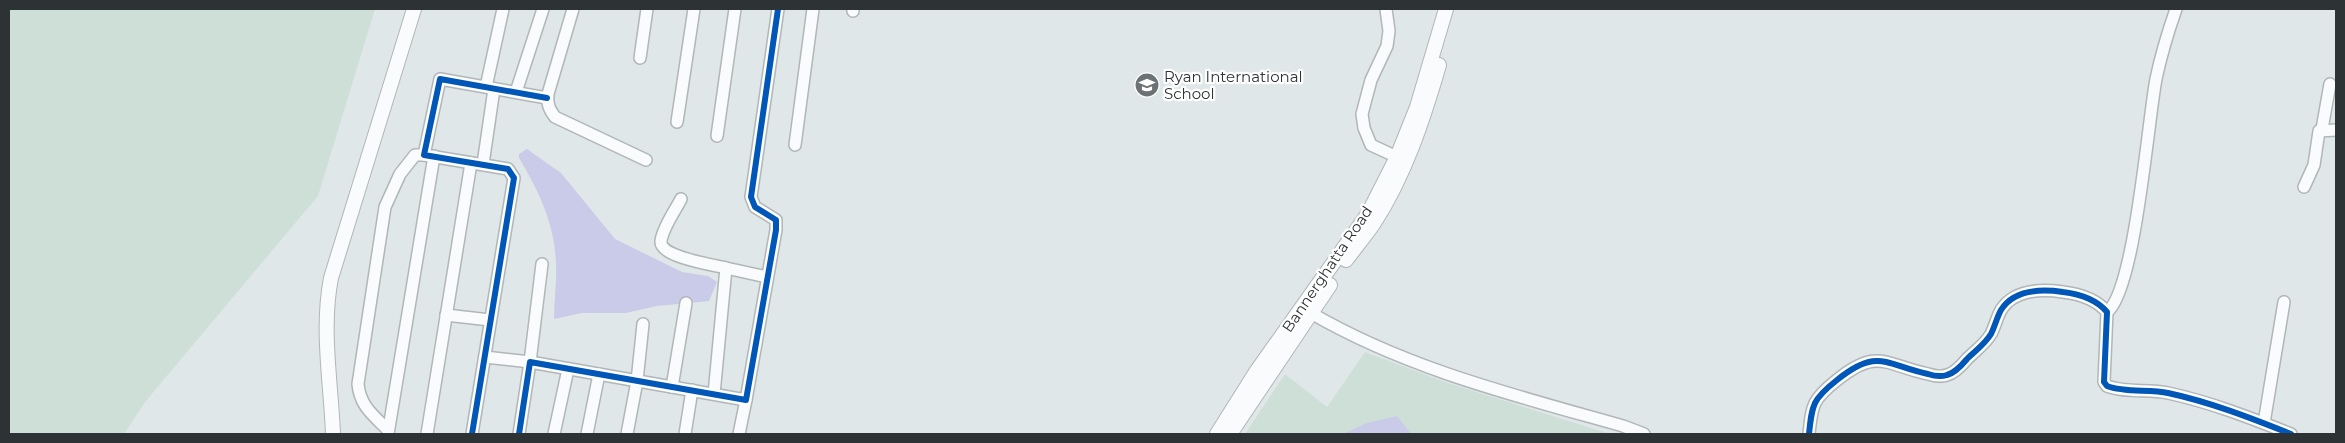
<svg xmlns="http://www.w3.org/2000/svg" width="2345" height="443" font-family="Montserrat,sans-serif">
	<style>
		.green { fill: #cedfd7 }
		.water { fill: #c9cbe8 }
		.lines { fill: none; stroke-linecap: round; stroke-linejoin: round }
		.minor-casing { stroke: #b1b6b8; stroke-width: 14 }
		.major-casing { stroke: #b1b6b8; stroke-width: 16 }
		.minor { stroke: #fafbfc; stroke-width: 11 }
		.major { stroke: #fafbfc; stroke-width: 14 }
		.cycleway-casing { stroke: #fff; stroke-width: 9 }
		.cycleway { stroke: #0057b8; stroke-width: 6 }
		.labels { text-anchor: middle; dominant-baseline: central; stroke-width: 4.5; stroke-linejoin: round; paint-order: stroke }
		.poi-label { font-size: 15px; fill: #2d3234; stroke: #fff; text-anchor: start }
		.street-label { font-size: 15px; fill: #2d3234; stroke: #fff }
	</style>
	<rect width="100%" height="100%" fill="#e0e7e9"/>
	<g class="green">
		<path d="M9,9H375L318,196L145,402L124,434H9Z"/>
		<path d="M1365,352L1448,383L1610,434H1245L1285,374L1327,407Z"/>
	</g>
	<g class="water">
		<path d="M527,149L561,173L615,239L682,272L708,276L717,282L709,301L657,306L626,313H582L554,319C554,300 557,282 556,264C555,225 539,191 519,158V154Z"/>
		<path d="M1397,416L1411,434H1343L1367,423Z"/>
	</g>
	<g class="lines">
		<defs>
			<g id="minor">
				<path d="M573,9L548,94C547,104 549,109 555,117L646,160"/>
				<path d="M1386,9L1389,31L1387,46L1371,80L1362,114L1364,128L1371,145L1397,157"/>
				<path d="M853,11V9"/>
				<path d="M640,58L647,9"/>
				<path d="M486,87L503,9"/>
				<path d="M516,92L543,9"/>
				<path d="M677,122L694,9"/>
				<path d="M2322,129L2330,84"/>
				<path d="M717,136L735,9"/>
				<path d="M795,145L813,9"/>
				<path d="M483,164L494,89"/>
				<path d="M2304,187L2314,165L2319,131L2336,130"/>
				<path d="M681,199C675,211 663,227 661,241C659,257 714,265 726,268"/>
				<path d="M2107,312C2135,291 2148,120 2156,79C2161,55 2168,32 2176,9"/>
				<path d="M1311,313C1407,369 1517,396 1623,426L1644,434"/>
				<path d="M446,315L490,320"/>
				<path d="M485,357L530,362L542,264"/>
				<path d="M672,387L686,303"/>
				<path d="M714,394L726,268L767,277"/>
				<path d="M2264,423L2284,302"/>
				<path d="M388,430C373,415 360,406 358,384L385,207L400,174L415,155H424"/>
				<path d="M388,434L434,156"/>
				<path d="M427,434L471,163"/>
				<path d="M472,434L514,178L508,169L424,155L440,79L547,98"/>
				<path d="M519,434L530,362L746,400L776,230V220L755,207L751,197L778,9"/>
				<path d="M554,434L568,369"/>
				<path d="M587,434L599,374"/>
				<path d="M627,434L637,381L643,324"/>
				<path d="M685,434L692,390"/>
				<path d="M739,434L746,400"/>
				<path d="M1809,434C1812,404 1813,399 1837,380C1878,347 1885,365 1928,374C1934,376 1941,377 1947,375C1955,373 1962,365 1967,359C1975,351 1985,344 1991,334C1995,326 1997,317 2001,310C2014,289 2042,289 2063,292C2080,294 2096,299 2107,312L2104,382L2107,386C2125,393 2149,389 2168,393C2210,402 2251,418 2291,434"/>
			</g>
			<g id="major">
				<path d="M1346,260C1355,248 1365,236 1374,223C1405,175 1423,120 1439,65"/>
				<path d="M333,434C331,383 321,329 331,278L414,9"/>
				<path d="M1217,434L1256,372L1368,214L1397,157L1417,107L1446,9"/>
				<path d="M1230,434L1330,285"/>
			</g>
		</defs>
		<use href="#minor" class="minor-casing"/>
		<use href="#major" class="major-casing"/>
		<use href="#minor" class="minor"/>
		<use href="#major" class="major"/>
		<defs>
			<g id="cycleway">
				<path d="M472,434L514,178L508,169L424,155L440,79L547,98"/>
				<path d="M519,434L530,362L746,400L776,230V220L755,207L751,197L778,9"/>
				<path d="M1809,434C1812,404 1813,399 1837,380C1878,347 1885,365 1928,374C1934,376 1941,377 1947,375C1955,373 1962,365 1967,359C1975,351 1985,344 1991,334C1995,326 1997,317 2001,310C2014,289 2042,289 2063,292C2080,294 2096,299 2107,312L2104,382L2107,386C2125,393 2149,389 2168,393C2210,402 2251,418 2291,434"/>
			</g>
		</defs>
		<use href="#cycleway" class="cycleway-casing"/>
		<use href="#cycleway" class="cycleway"/>
	</g>
	<defs>
		<symbol id="school-disc" viewBox="-11 -11 22 22"><circle r="9.5" fill="#6c7173" stroke="#fff"/><path d="M0-5L7-2L0 1L-7-2ZM-4 1L0 2.5L4 1V4Q0 6-4 4Z" fill="#fff"/></symbol>
	</defs>
	<g fill-rule="evenodd">
		<use href="#school-disc" x="1133" y="71" width="28" height="28"/>
	</g>
	<g class="labels">
		<g class="poi-label">
			<text x="1164" y="76">Ryan International<tspan x="1164" dy="17">School</tspan></text>
		</g>
		<g class="street-label">
			<text transform="translate(1327 269) rotate(-56)">Bannerghatta Road</text>
		</g>
	</g>
	<rect width="2345" height="443" fill="none" stroke="#2d3234" stroke-width="20"/>
</svg>
